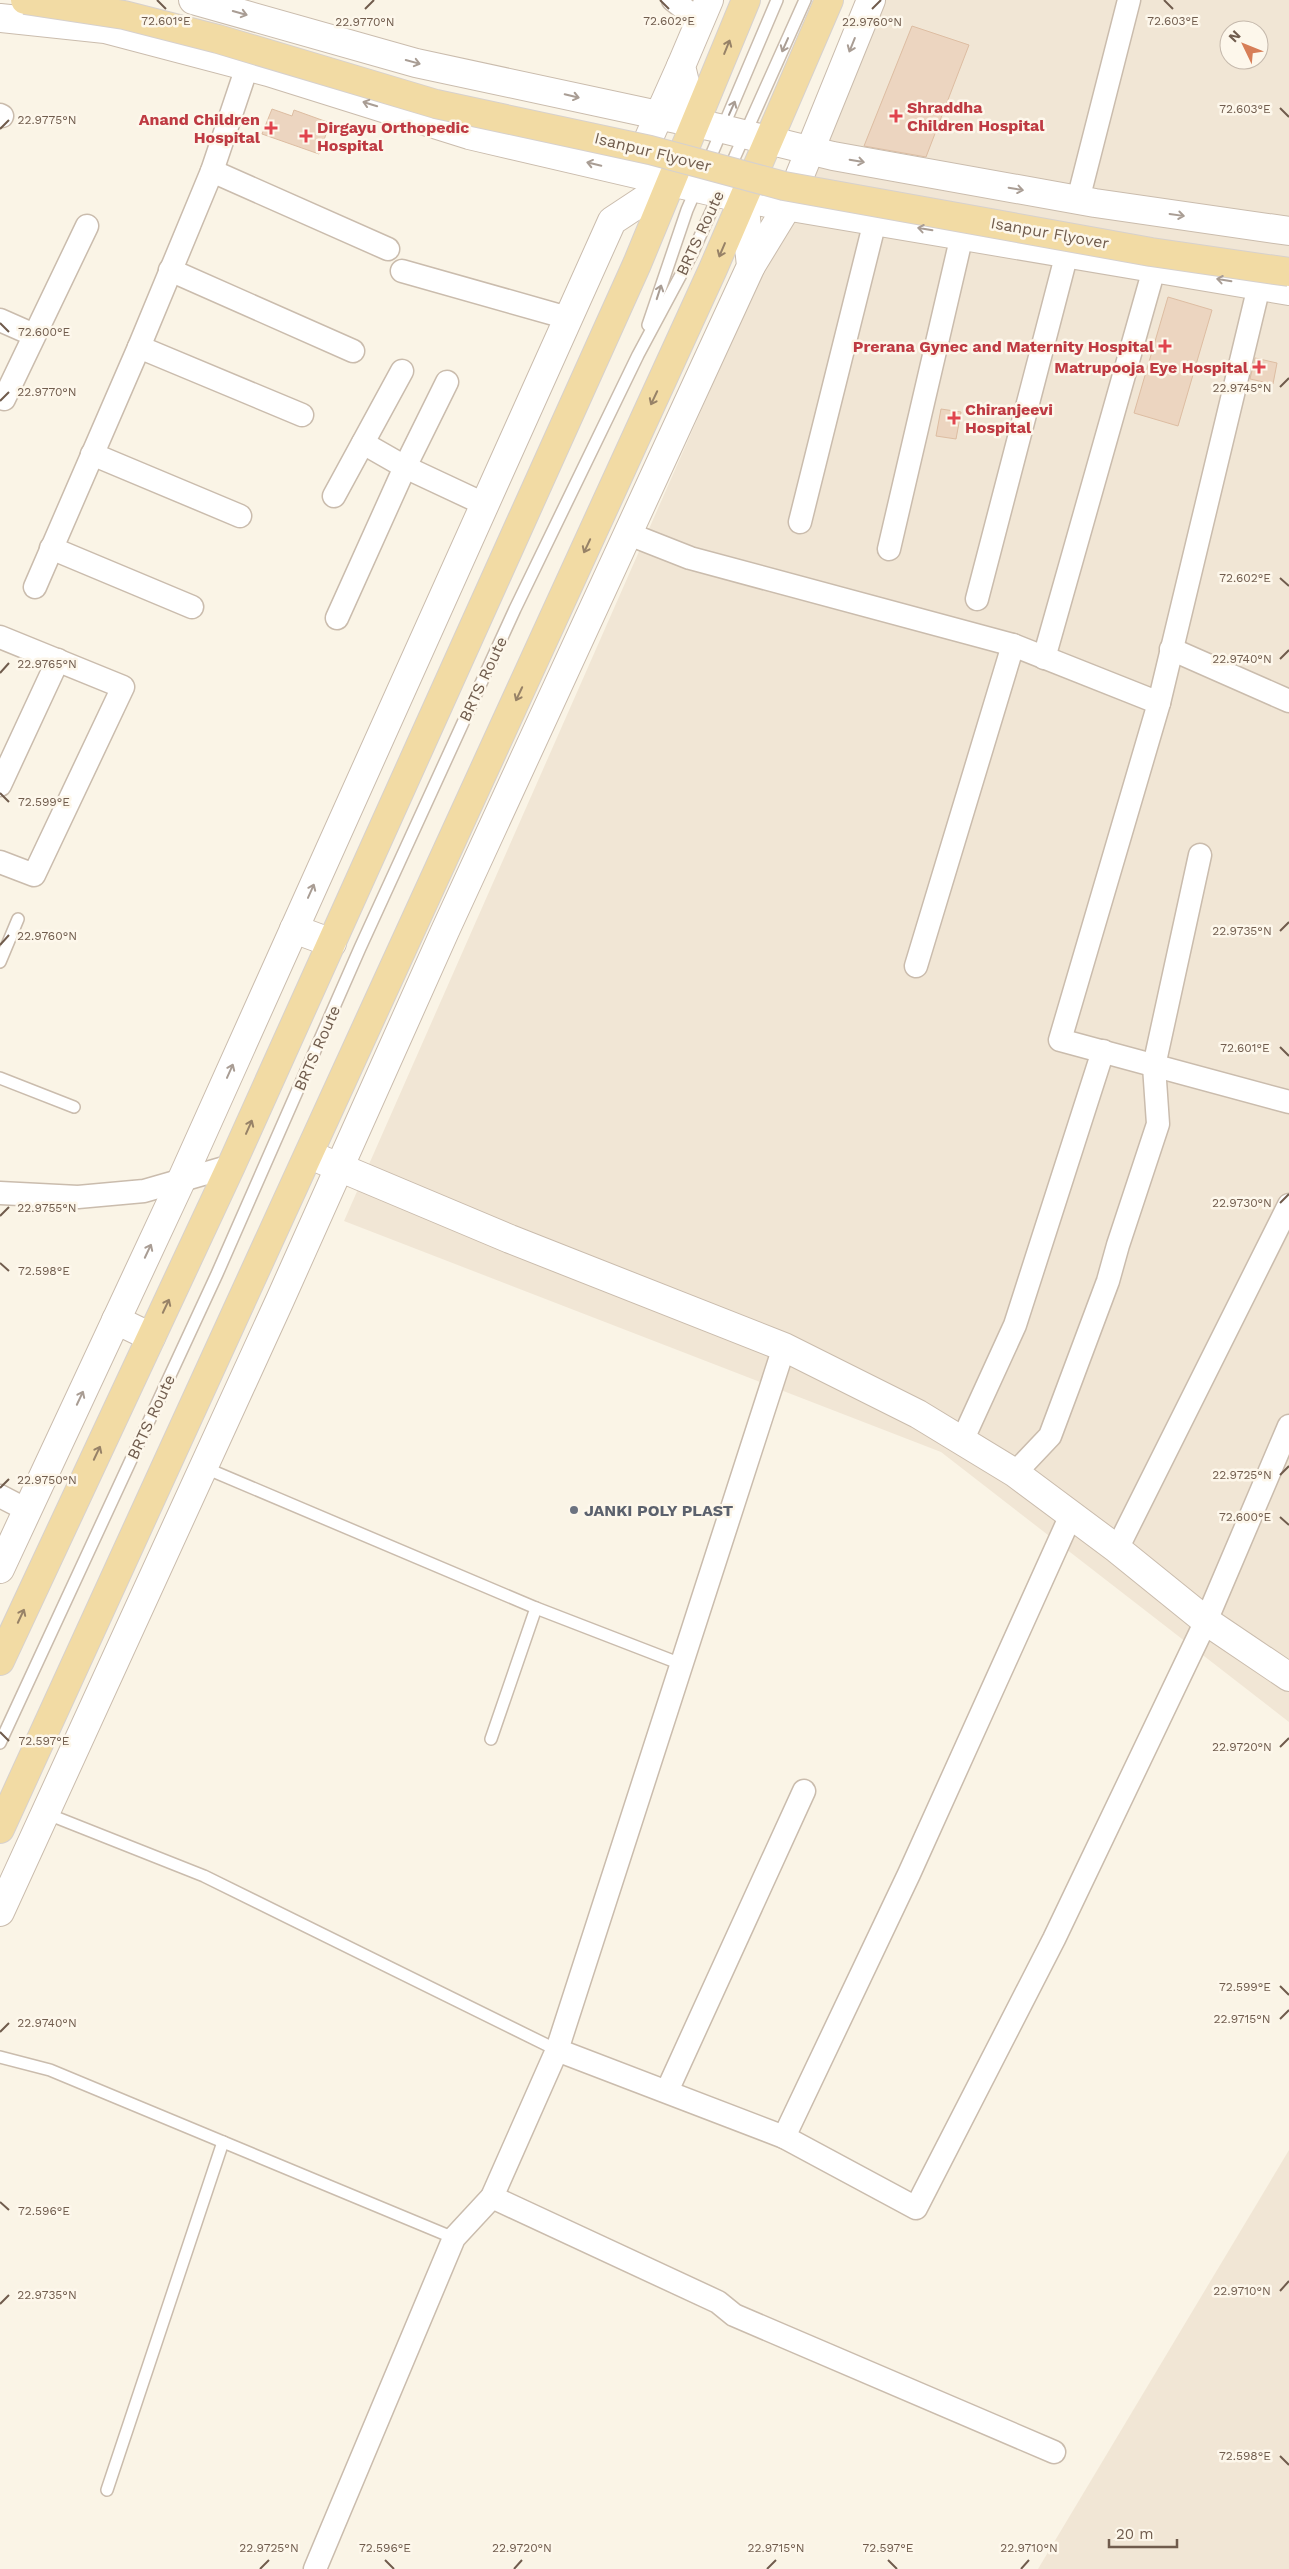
<svg xmlns="http://www.w3.org/2000/svg" width="1289" height="2569" font-family="'Work Sans',sans-serif">
	<style>
		.residential { fill: #f1e6d5; fill-rule: evenodd }
		.building { fill: #ecd5c0; stroke: #ddbda2 }
		.lines { fill: none; stroke-linecap: round; stroke-linejoin: round }
		.service-casing { stroke: #cabcad; stroke-width: 14 }
		.minor-casing { stroke: #cabcad; stroke-width: 25 }
		.tertiary-casing { stroke: #cabcad; stroke-width: 30 }
		.primary-casing { stroke: #d7d1cd; stroke-width: 30 }
		.service { stroke: #fff; stroke-width: 11 }
		.minor { stroke: #fff; stroke-width: 22 }
		.tertiary { stroke: #fff; stroke-width: 28 }
		.primary { stroke: #f2dba4; stroke-width: 28 }
		.primary-bridge-casing { stroke: #d7d1cd; stroke-width: 30; stroke-linecap: butt }
		.primary-bridge { stroke: #f2dba4; stroke-width: 28 }
		.oneway { stroke: #a99d94 }
		.oneway2 { stroke: #978267 }
		.ticks { fill: none; stroke: #705c4d; stroke-width: 2 }
		.health-dot { fill: #e0444e; stroke: #fdf7eb; stroke-width: 2 }
		.worship-dot { fill: #6b7280; stroke: #fdf7eb; stroke-width: 2 }
		.labels { text-anchor: middle; dominant-baseline: central; stroke-width: 5; stroke-linejoin: round; paint-order: stroke }
		.health-label { font-size: 16px; font-weight: bold; fill: #be3a42; stroke: #fdf7eb; text-anchor: start }
		.street-label { font-size: 16px; fill: #705c4d; stroke: #fdf7eb }
		.worship-label { font-size: 16px; font-weight: bold; fill: #5b616d; stroke: #fdf7eb; text-anchor: start }
		.ticks-label { font-size: 12px; text-anchor: middle; fill: #705c4d; stroke: #fdf7eb; stroke-width: 5; stroke-linejoin: round; paint-order: stroke }
	</style>
	<rect width="100%" height="100%" fill="#faf4e6"/>
	<g class="residential">
		<path d="M882,0H1289V1722L941,1452L344,1221ZM1229,30H1259V60H1229Z"/>
		<path d="M1289,2150V2569H1038Z"/>
	</g>
	<g class="building">
		<path d="M912,26L969,45L926,157L864,146Z"/>
		<path d="M272,109L292,116L294,110L330,123L319,154L262,134Z"/>
		<path d="M1168,297L1212,310L1178,426L1134,413Z"/>
		<path d="M1255,358L1277,363L1273,384L1250,379Z"/>
		<path d="M941,409L961,412L956,439L936,436Z"/>
	</g>
	<g class="lines">
		<defs>
			<g id="service">
				<path d="M707,165L777,0"/>
				<path d="M728,172L805,0"/>
				<path d="M648,325L687,210L697,187"/>
				<path d="M0,962L18,919"/>
				<path d="M0,1078L74,1107"/>
				<path d="M203,1467L536,1608L491,1739"/>
				<path d="M536,1608L681,1664"/>
				<path d="M0,1743L217,1274L360,948L515,609L638,355L692,254L719,194"/>
				<path d="M45,1813L204,1876L557,2050"/>
				<path d="M0,2057L50,2070L454,2238"/>
				<path d="M107,2490L223,2142"/>
			</g>
			<g id="minor">
				<path d="M673,0L700,21"/>
				<path d="M0,115L2,116"/>
				<path d="M212,171L388,249"/>
				<path d="M1078,200L1129,0"/>
				<path d="M170,270L353,351"/>
				<path d="M402,271L568,318"/>
				<path d="M0,320L34,335"/>
				<path d="M139,347L302,415"/>
				<path d="M4,399L87,226"/>
				<path d="M363,443L405,467L484,504"/>
				<path d="M92,454L240,516"/>
				<path d="M334,496L402,371"/>
				<path d="M800,522L875,221"/>
				<path d="M629,534L690,558L1013,645L1159,703L1259,286"/>
				<path d="M51,548L192,607"/>
				<path d="M889,549L962,235"/>
				<path d="M35,587L139,347L212,171L247,67"/>
				<path d="M977,599L1067,253"/>
				<path d="M337,618L405,467L447,382"/>
				<path d="M0,637L123,687L34,875L0,862"/>
				<path d="M1171,649L1289,701"/>
				<path d="M1044,658L1154,269"/>
				<path d="M1159,703L1060,1040L1289,1102"/>
				<path d="M0,785L58,660"/>
				<path d="M916,966L1013,645"/>
				<path d="M0,1193L78,1197L144,1191L231,1166"/>
				<path d="M962,1441L1015,1325L1103,1051"/>
				<path d="M1015,1473L1050,1436L1108,1281L1118,1245L1158,1124L1154,1066L1200,855"/>
				<path d="M0,1496L27,1510"/>
				<path d="M1071,1515L909,1874L784,2137L916,2208L1054,1939L1206,1621L1289,1426"/>
				<path d="M1117,1549L1289,1205"/>
				<path d="M557,2050L784,2137"/>
				<path d="M667,2091L804,1791"/>
				<path d="M492,2197L718,2302L734,2315L1054,2452"/>
				<path d="M315,2569L454,2238L492,2197L557,2050L784,1347"/>
			</g>
			<g id="tertiary">
				<path d="M193,0L416,63L723,129L833,156L1095,203L1289,231"/>
				<path d="M0,18L105,29L268,72L469,135L744,199L1289,291"/>
				<path d="M695,124L681,66L709,0"/>
				<path d="M635,169L681,66"/>
				<path d="M751,266L787,207L871,0"/>
				<path d="M294,929L332,943"/>
				<path d="M322,1160L510,1239L784,1347L918,1414L1015,1473L1117,1549L1206,1621L1289,1677"/>
				<path d="M116,1320L151,1337"/>
				<path d="M0,1569L181,1181L612,221L671,182"/>
				<path d="M0,1912L280,1300L445,931L751,266L744,199"/>
			</g>
			<g id="primary">
				<path d="M0,1661L231,1166L637,264L746,0"/>
				<path d="M0,1829L713,269L829,0"/>
			</g>
		</defs>
		<use href="#service" class="service-casing"/>
		<use href="#minor" class="minor-casing"/>
		<use href="#tertiary" class="tertiary-casing"/>
		<use href="#primary" class="primary-casing"/>
		<use href="#service" class="service"/>
		<use href="#minor" class="minor"/>
		<use href="#tertiary" class="tertiary"/>
		<use href="#primary" class="primary"/>
		<defs>
			<path id="primary-bridge" d="M25,0L124,15L218,39L436,104L650,150L784,186L1151,252L1289,272"/>
		</defs>
		<use href="#primary-bridge" class="primary-bridge-casing"/>
		<use href="#primary-bridge" class="primary-bridge"/>
	</g>
	<defs><path id="oneway-shaft" d="M-6 0H5M1.5-3L5.5 0L1.5 3" fill="none" stroke-width="1.6" stroke-linecap="round" stroke-linejoin="round" transform="scale(1.25)"/></defs>
	<g class="oneway">
		<use href="#oneway-shaft" transform="translate(240 13) rotate(16)"/>
		<use href="#oneway-shaft" transform="translate(785 45) rotate(114)"/>
		<use href="#oneway-shaft" transform="translate(852 45) rotate(112)"/>
		<use href="#oneway-shaft" transform="translate(413 62) rotate(15)"/>
		<use href="#oneway-shaft" transform="translate(572 96) rotate(13)"/>
		<use href="#oneway-shaft" transform="translate(370 104) rotate(-163)"/>
		<use href="#oneway-shaft" transform="translate(732 108) rotate(-66)"/>
		<use href="#oneway-shaft" transform="translate(857 161) rotate(10)"/>
		<use href="#oneway-shaft" transform="translate(594 164) rotate(-167)"/>
		<use href="#oneway-shaft" transform="translate(1016 189) rotate(10)"/>
		<use href="#oneway-shaft" transform="translate(1177 215) rotate(8)"/>
		<use href="#oneway-shaft" transform="translate(925 229) rotate(-171)"/>
		<use href="#oneway-shaft" transform="translate(1224 280) rotate(-171)"/>
		<use href="#oneway-shaft" transform="translate(659 292) rotate(-72)"/>
		<use href="#oneway-shaft" transform="translate(311 891) rotate(-66)"/>
		<use href="#oneway-shaft" transform="translate(230 1071) rotate(-66)"/>
		<use href="#oneway-shaft" transform="translate(148 1251) rotate(-65)"/>
		<use href="#oneway-shaft" transform="translate(80 1398) rotate(-65)"/>
	</g>
	<g class="oneway2">
		<use href="#oneway-shaft" transform="translate(727 47) rotate(-68)"/>
		<use href="#oneway-shaft" transform="translate(722 250) rotate(113)"/>
		<use href="#oneway-shaft" transform="translate(654 398) rotate(115)"/>
		<use href="#oneway-shaft" transform="translate(587 546) rotate(115)"/>
		<use href="#oneway-shaft" transform="translate(519 694) rotate(115)"/>
		<use href="#oneway-shaft" transform="translate(249 1127) rotate(-66)"/>
		<use href="#oneway-shaft" transform="translate(166 1306) rotate(-65)"/>
		<use href="#oneway-shaft" transform="translate(97 1453) rotate(-65)"/>
		<use href="#oneway-shaft" transform="translate(21 1616) rotate(-65)"/>
	</g>
	<path class="ticks" d="M157,0L166,9M660,0L669,9M1164,0L1173,9M365,9L374,0M872,9L881,0M1280,108L1289,117M0,129L9,120M0,323L9,332M1280,387L1289,378M0,401L9,392M1280,578L1289,586M1280,659L1289,650M0,673L9,663M0,793L9,802M1280,931L1289,922M0,945L9,935M1280,1047L1289,1056M1280,1203L1289,1194M0,1216L9,1207M0,1263L9,1271M1280,1475L1289,1466M0,1488L9,1479M1280,1517L1289,1525M0,1732L9,1741M1280,1747L1289,1738M1280,1986L1289,1995M1280,2019L1289,2010M0,2032L9,2023M0,2202L9,2210M1280,2291L1289,2281M0,2304L9,2295M1280,2456L1289,2465M385,2560L394,2569M888,2560L897,2569M260,2569L269,2560M514,2569L522,2560M767,2569L776,2560M1021,2569L1029,2560"/>
	<g class="health-dot">
		<path d="M893.5 108.5h5v5h5v5h-5v5h-5v-5h-5v-5h5z"/>
		<path d="M268.5 120.5h5v5h5v5h-5v5h-5v-5h-5v-5h5z"/>
		<path d="M303.5 128.5h5v5h5v5h-5v5h-5v-5h-5v-5h5z"/>
		<path d="M1162.5 338.5h5v5h5v5h-5v5h-5v-5h-5v-5h5z"/>
		<path d="M1256.5 359.5h5v5h5v5h-5v5h-5v-5h-5v-5h5z"/>
		<path d="M951.5 410.5h5v5h5v5h-5v5h-5v-5h-5v-5h5z"/>
	</g>
	<circle class="worship-dot" cx="574" cy="1510" r="5"/>
	<g class="labels">
		<g class="health-label">
			<text x="907" y="107">Shraddha<tspan x="907" dy="18">Children Hospital</tspan></text>
			<text x="260" y="119" text-anchor="end">Anand Children<tspan x="260" dy="18">Hospital</tspan></text>
			<text x="317" y="127">Dirgayu Orthopedic<tspan x="317" dy="18">Hospital</tspan></text>
			<text x="1154" y="346" text-anchor="end">Prerana Gynec and Maternity Hospital</text>
			<text x="1248" y="367" text-anchor="end">Matrupooja Eye Hospital</text>
			<text x="965" y="409">Chiranjeevi<tspan x="965" dy="18">Hospital</tspan></text>
		</g>
		<g class="street-label">
			<text transform="translate(653 152) rotate(14)">Isanpur Flyover</text>
			<text transform="translate(700 233) rotate(-65)">BRTS Route</text>
			<text transform="translate(1050 233) rotate(10)">Isanpur Flyover</text>
			<text transform="translate(483 679) rotate(-65)">BRTS Route</text>
			<text transform="translate(317 1048) rotate(-66)">BRTS Route</text>
			<text transform="translate(151 1417) rotate(-65)">BRTS Route</text>
		</g>
		<g class="worship-label">
			<text x="584" y="1510">JANKI POLY PLAST</text>
		</g>
	</g>
	<g class="ticks-label">
		<text x="166" y="25">72.601°E</text>
		<text x="669" y="25">72.602°E</text>
		<text x="1173" y="25">72.603°E</text>
		<text x="365" y="26">22.9770°N</text>
		<text x="872" y="26">22.9760°N</text>
		<text x="1245" y="113">72.603°E</text>
		<text x="47" y="124">22.9775°N</text>
		<text x="44" y="336">72.600°E</text>
		<text x="1242" y="392">22.9745°N</text>
		<text x="47" y="396">22.9770°N</text>
		<text x="1245" y="582">72.602°E</text>
		<text x="1242" y="663">22.9740°N</text>
		<text x="47" y="668">22.9765°N</text>
		<text x="44" y="806">72.599°E</text>
		<text x="1242" y="935">22.9735°N</text>
		<text x="47" y="940">22.9760°N</text>
		<text x="1245" y="1052">72.601°E</text>
		<text x="1242" y="1207">22.9730°N</text>
		<text x="47" y="1212">22.9755°N</text>
		<text x="44" y="1275">72.598°E</text>
		<text x="1242" y="1479">22.9725°N</text>
		<text x="47" y="1484">22.9750°N</text>
		<text x="1245" y="1521">72.600°E</text>
		<text x="44" y="1745">72.597°E</text>
		<text x="1242" y="1751">22.9720°N</text>
		<text x="1245" y="1991">72.599°E</text>
		<text x="1242" y="2023">22.9715°N</text>
		<text x="47" y="2027">22.9740°N</text>
		<text x="44" y="2215">72.596°E</text>
		<text x="1242" y="2295">22.9710°N</text>
		<text x="47" y="2299">22.9735°N</text>
		<text x="1245" y="2460">72.598°E</text>
		<text x="269" y="2552">22.9725°N</text>
		<text x="522" y="2552">22.9720°N</text>
		<text x="776" y="2552">22.9715°N</text>
		<text x="1029" y="2552">22.9710°N</text>
		<text x="385" y="2552">72.596°E</text>
		<text x="888" y="2552">72.597°E</text>
	</g>
	<g transform="translate(1244 45) rotate(313)"><circle r="24" fill="#fdf7eb" stroke="#c5b9ac"/>
	<path d="M0-4L9 19L0 12L-9 19Z" fill="#d77e57"/>
	<text y="-8" font-size="14" font-weight="bold" text-anchor="middle" fill="#705c4d">N</text>
	</g>
	<path d="M1109 2539v8h68v-8" fill="none" stroke="#705c4d" stroke-width="2.5"/>
	<text x="1116" y="2539" font-size="15" fill="#705c4d" stroke="#fdf7eb" stroke-width="4" paint-order="stroke">20 m</text>
</svg>
